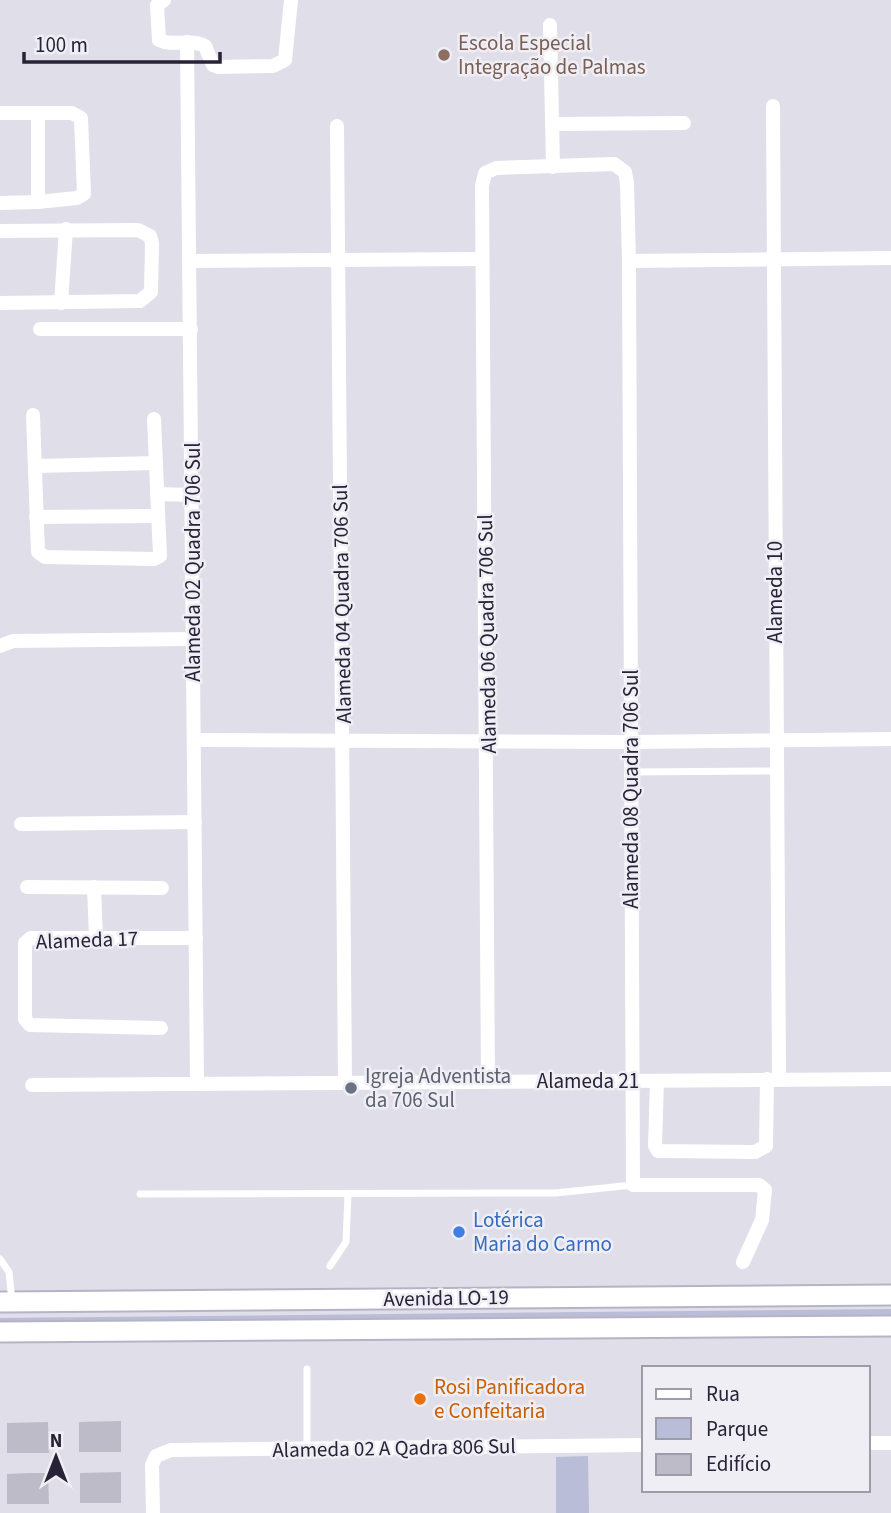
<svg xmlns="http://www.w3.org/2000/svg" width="891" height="1513" font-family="'Source Sans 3',sans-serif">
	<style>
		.green { fill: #b9bdd7 }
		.building { fill: #bebbc8 }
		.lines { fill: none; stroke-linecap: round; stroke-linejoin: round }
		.secondary-casing { stroke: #b7b3c6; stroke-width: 23 }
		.service { stroke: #fff; stroke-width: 7 }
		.minor { stroke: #fff; stroke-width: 14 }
		.secondary { stroke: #fff; stroke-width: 19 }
		.education-dot { fill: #8d6e63; stroke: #efeef5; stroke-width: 2.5 }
		.worship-dot { fill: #6b7280; stroke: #efeef5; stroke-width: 2.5 }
		.shop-dot { fill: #3f7fe0; stroke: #efeef5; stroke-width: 2.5 }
		.food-dot { fill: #e8710a; stroke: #efeef5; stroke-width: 2.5 }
		.labels { text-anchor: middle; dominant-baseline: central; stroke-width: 5; stroke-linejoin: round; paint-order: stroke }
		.education-label { font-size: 21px; fill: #785e54; stroke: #efeef5; text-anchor: start }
		.street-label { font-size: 21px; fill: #282236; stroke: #efeef5 }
		.worship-label { font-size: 21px; fill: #5b616d; stroke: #efeef5; text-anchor: start }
		.shop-label { font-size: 21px; fill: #366cbe; stroke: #efeef5; text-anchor: start }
		.food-label { font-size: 21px; fill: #c56008; stroke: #efeef5; text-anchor: start }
	</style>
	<rect width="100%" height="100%" fill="#e0dee8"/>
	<g class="green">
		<path d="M891,1309V1320L0,1327V1318Z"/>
		<path d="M588,1456L589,1513H556V1457Z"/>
	</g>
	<g class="building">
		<path d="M121,1421V1452H79V1422Z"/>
		<path d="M48,1422L49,1453H7V1423Z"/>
		<path d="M121,1472V1503H80V1473Z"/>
		<path d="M29,1473H48L49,1504H7V1474Z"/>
	</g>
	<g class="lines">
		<defs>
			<g id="secondary">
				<path d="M0,1302L891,1295"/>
				<path d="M0,1332L891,1326"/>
			</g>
		</defs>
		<use href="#secondary" class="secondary-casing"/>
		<g class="service">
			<path d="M632,772L776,771"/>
			<path d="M140,1194L555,1193L633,1185"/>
			<path d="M0,1259L9,1272L12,1301"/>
			<path d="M330,1266L346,1242L348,1194"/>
			<path d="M307,1369V1448"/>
		</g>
		<g class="minor">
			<path d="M164,0L157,5L159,40C173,47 191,38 205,46L213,65L218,67L273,66L285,60L291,0"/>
			<path d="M550,25L553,167"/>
			<path d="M187,42L197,1082"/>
			<path d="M773,106L779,1079"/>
			<path d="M0,113H72L81,118L84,194L77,198L38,202"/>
			<path d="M552,124L684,123"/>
			<path d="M337,126L345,1081"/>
			<path d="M0,203L38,202V113"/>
			<path d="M0,231L138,230L150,236L152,243L151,292L140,301L0,303"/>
			<path d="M191,261L482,259"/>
			<path d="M629,261L891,258"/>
			<path d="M61,303L66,229"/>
			<path d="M40,329H191"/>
			<path d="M33,415L38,552L45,557L154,559L160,556L154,419"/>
			<path d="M36,466L155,463"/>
			<path d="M157,494L193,495"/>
			<path d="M36,517L158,516"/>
			<path d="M0,646L13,641L194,639"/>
			<path d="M194,740L631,742L891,739"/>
			<path d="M21,824L195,822"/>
			<path d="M27,887L162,888"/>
			<path d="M94,887L96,938"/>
			<path d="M161,1028L30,1025L25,1019V943L31,938H196"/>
			<path d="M488,1081L482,186L485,173L496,168L614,164L625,172L627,184L629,261L633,1185H759L765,1190L762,1220L743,1262"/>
			<path d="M657,1081L655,1146L658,1151L755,1152L766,1146L767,1079"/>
			<path d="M32,1085L891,1079"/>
			<path d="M868,1443H891"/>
			<path d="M153,1513L152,1465L156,1456L171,1450L644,1445"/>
		</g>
		<use href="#secondary" class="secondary"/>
	</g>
	<circle class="education-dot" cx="444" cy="55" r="7"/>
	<circle class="worship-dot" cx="351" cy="1088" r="7"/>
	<circle class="shop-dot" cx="459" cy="1232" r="7"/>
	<circle class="food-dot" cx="420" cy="1399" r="7"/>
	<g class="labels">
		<g class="education-label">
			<text x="458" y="43">Escola Especial<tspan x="458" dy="24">Integração de Palmas</tspan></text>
		</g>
		<g class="street-label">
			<text transform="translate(193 562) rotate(-90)">Alameda 02 Quadra 706 Sul</text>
			<text transform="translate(775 592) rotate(-90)">Alameda 10</text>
			<text transform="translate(342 604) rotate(-91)">Alameda 04 Quadra 706 Sul</text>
			<text transform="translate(487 634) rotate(-91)">Alameda 06 Quadra 706 Sul</text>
			<text transform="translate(631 789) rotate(-90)">Alameda 08 Quadra 706 Sul</text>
			<text transform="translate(87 940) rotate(-2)">Alameda 17</text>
			<text x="588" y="1081">Alameda 21</text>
			<text transform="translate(446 1298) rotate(-1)">Avenida LO-19</text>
			<text transform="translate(394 1448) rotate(-1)">Alameda 02 A Qadra 806 Sul</text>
		</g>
		<g class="worship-label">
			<text x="365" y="1076">Igreja Adventista<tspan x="365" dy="24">da 706 Sul</tspan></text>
		</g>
		<g class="shop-label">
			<text x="473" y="1220">Lotérica<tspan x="473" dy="24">Maria do Carmo</tspan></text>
		</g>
		<g class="food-label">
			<text x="434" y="1387">Rosi Panificadora<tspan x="434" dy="24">e Confeitaria</tspan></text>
		</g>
	</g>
	<rect x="642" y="1366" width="228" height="126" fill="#efeef5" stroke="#9f9ca9" stroke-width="2"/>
	<rect x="656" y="1389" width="35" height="10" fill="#ffffff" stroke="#9f9ca9" stroke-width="2"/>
	<text x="706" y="1401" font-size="21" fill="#282236">Rua</text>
	<rect x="656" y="1418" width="35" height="21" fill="#b9bdd7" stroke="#9f9ca9" stroke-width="2"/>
	<text x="706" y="1436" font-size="21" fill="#282236">Parque</text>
	<rect x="656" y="1454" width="35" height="21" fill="#bebbc8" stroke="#9f9ca9" stroke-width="2"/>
	<text x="706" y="1471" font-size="21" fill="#282236">Edifício</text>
	<g transform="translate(56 1457)" stroke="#efeef5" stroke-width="5" paint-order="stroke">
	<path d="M0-5L12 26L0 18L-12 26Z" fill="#282236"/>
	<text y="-10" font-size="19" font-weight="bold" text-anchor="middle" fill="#282236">N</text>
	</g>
	<path d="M24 52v10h196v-10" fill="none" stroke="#282236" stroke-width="3.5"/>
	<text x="35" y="52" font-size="21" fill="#282236" stroke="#efeef5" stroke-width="5" paint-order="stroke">100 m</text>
</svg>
